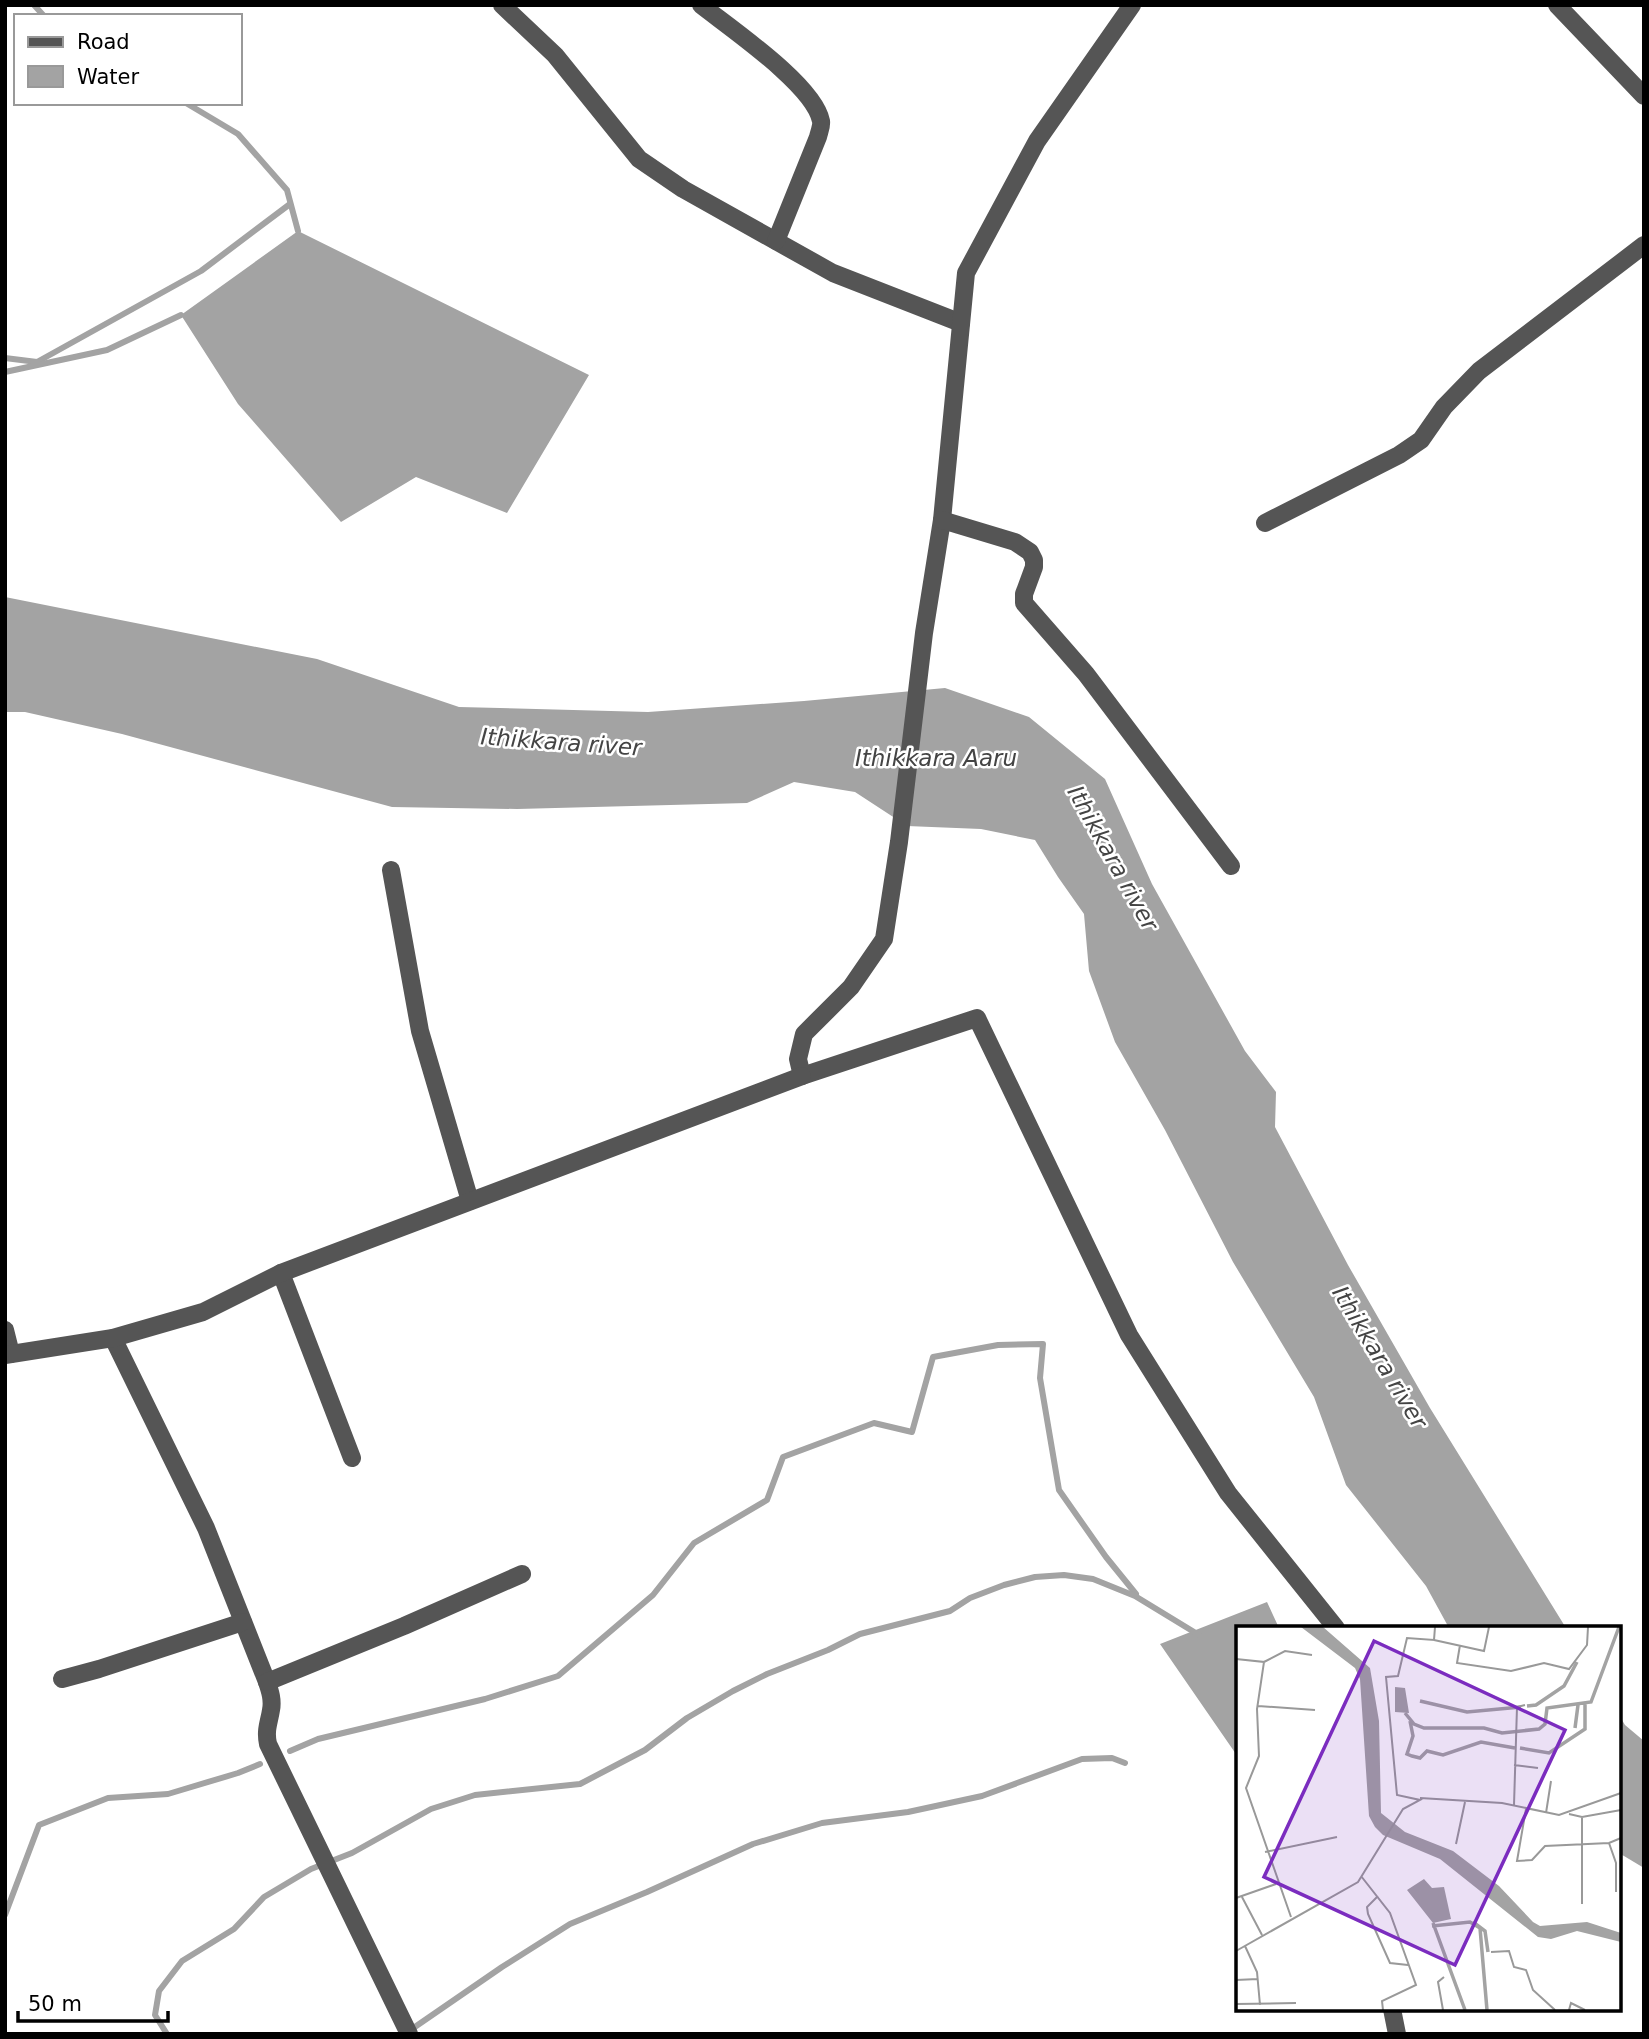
<svg xmlns="http://www.w3.org/2000/svg" width="1649" height="2039" font-family="'DejaVu Sans',sans-serif">
	<style>
		.water { fill: #a3a3a3 }
		.lines { fill: none; stroke-linecap: round; stroke-linejoin: round }
		.stream { stroke: #a3a3a3; stroke-width: 6 }
		.minor { stroke: #555; stroke-width: 18 }
		.labels { text-anchor: middle; dominant-baseline: central; stroke-width: 5; stroke-linejoin: round; paint-order: stroke }
		.water-label { font-size: 23px; font-style: italic; fill: #444; stroke: #fff }
		.inset-river { fill: none; stroke: #a3a3a3; stroke-width: 3.5 }
		.inset-road { fill: none; stroke: #999; stroke-width: 2 }
		.view { fill: #7b2cbf; fill-opacity: 0.15; stroke: #7b2cbf; stroke-width: 3.5 }
		.inset-edge { fill: none; stroke: #000; stroke-width: 3.5 }
	</style>
	<rect width="100%" height="100%" fill="#fff"/>
	<g class="water">
		<path d="M298,231L589,375L507,513L416,477L341,522L238,404L181,315Z"/>
		<path d="M5,597L317,659L459,707L648,712L804,701L945,688L1029,717L1105,779L1152,884L1245,1051L1276,1092L1275,1127L1348,1265L1430,1408L1566,1628H1449L1426,1586L1346,1485L1314,1397L1233,1262L1165,1130L1115,1042L1089,971L1084,914L1058,877L1035,840L981,829L907,826L855,792L794,782L747,803L517,809L392,807L122,734L25,712H5Z"/>
		<path d="M1267,1602L1279,1628H1238V1757L1160,1644Z"/>
		<path d="M1619,1715L1625,1725L1644,1741V1868L1619,1853Z"/>
	</g>
	<g class="lines">
		<g class="stream">
			<path d="M34,5L44,16"/>
			<path d="M186,103L238,134L287,190L298,231"/>
			<path d="M5,358L37,362L201,271L290,204"/>
			<path d="M5,372L107,350L181,315"/>
			<path d="M290,1751L318,1739L485,1699L558,1676L653,1595L694,1543L767,1500L783,1457L874,1423L912,1432L933,1357L998,1345L1043,1344L1040,1378L1059,1490L1106,1557L1136,1594"/>
			<path d="M5,1915L39,1825L108,1798L168,1794L238,1773L260,1764"/>
			<path d="M409,2031L502,1967L570,1924L647,1892L753,1844L822,1823L908,1812L982,1796L1082,1759L1112,1758L1125,1763"/>
			<path d="M167,2034L155,2015L159,1991L182,1961L234,1929L264,1897L311,1869L352,1853L431,1809L475,1795L580,1784L645,1750L687,1718L733,1691L767,1674L828,1650L860,1634L950,1611L970,1598L1004,1585L1035,1577L1064,1575L1093,1579L1135,1596L1199,1635"/>
		</g>
		<g class="minor">
			<path d="M502,5L555,55L639,159L683,189L833,273L961,323"/>
			<path d="M701,5C730,28 814,85 821,121C822,126 819,132 818,137L776,241"/>
			<path d="M1132,5L1037,141L966,273L942,520L924,633L899,842L884,939L851,987L804,1034L798,1059L802,1076L977,1018L1129,1335L1228,1493L1336,1628"/>
			<path d="M1557,5L1644,96"/>
			<path d="M942,520L1015,542L1030,552L1034,560V567L1024,594V603L1086,674L1231,866"/>
			<path d="M1265,523L1399,455L1421,440L1444,407L1479,371L1644,245"/>
			<path d="M391,870L420,1031L470,1201"/>
			<path d="M281,1273L352,1458"/>
			<path d="M5,1330L11,1354"/>
			<path d="M113,1338L206,1528L267,1682C270,1691 273,1700 271,1710C269,1723 265,1730 268,1744L409,2034"/>
			<path d="M5,1355L113,1338L203,1312L281,1273L802,1076"/>
			<path d="M62,1679L99,1669L243,1622"/>
			<path d="M267,1682L404,1626L522,1574"/>
			<path d="M1392,2009L1397,2034"/>
		</g>
	</g>
	<g class="labels">
		<g class="water-label">
			<text transform="translate(561 742) rotate(4)">Ithikkara river</text>
			<text x="936" y="758">Ithikkara Aaru</text>
			<text transform="translate(1113 858) rotate(61)">Ithikkara river</text>
			<text transform="translate(1380 1357) rotate(59)">Ithikkara river</text>
		</g>
	</g>
	<g transform="translate(1236 1626)">
		<rect width="385" height="385" fill="#fff"/>
		<path d="M65,1H87L134,42L143,95L145,187L169,206L217,225L263,260L297,296L304,300L351,296L385,307V316L341,305L315,313L302,311L204,233L147,209L139,201L133,190L124,53L119,42ZM159,61L169,62L173,87L159,86ZM188,253L196,262L208,261L215,293L197,297L171,264Z" fill="#a3a3a3"/>
		<path class="inset-river" d="M184,75L231,86L285,81M291,80L300,79L328,60L341,36M169,87L178,98L188,102H248L266,107L303,103L309,98L311,82L355,76L383,1M174,95L177,110L171,128L176,130L184,132L191,125L207,129L245,116L279,122M339,102L342,79M284,122L313,127L349,103V78M237,296L249,305L252,326M197,297L229,384M196,300L234,296L244,302L251,384"/>
		<path class="inset-road" d="M198,14L248,25L253,1M224,19L221,37L275,45L308,37L333,43L351,19L352,1M0,33L28,36L21,83L23,130L10,162L55,291M28,36L49,25L76,29M22,80L79,84M278,139L302,142M184,172L266,177L323,189L385,167M278,179L281,81L289,79M290,183L281,235L296,234L309,220L373,217L385,212M310,187L315,155M333,188L346,191L385,184M346,191V278M373,217L380,237V266M220,218L229,176M29,226L101,211M125,250L154,287L180,359L146,375L147,384M142,270L131,281L132,288L154,337L172,339M6,271L26,309M0,272L40,258M9,320L21,346L24,379M0,325L122,256L167,183L184,174L161,169L150,51L162,50L171,12L198,14L199,1M255,326L273,325L278,341L290,344L297,364L319,384M0,354L22,353M0,378L60,377M207,384L202,356L208,351M333,384L335,377L349,384"/>
		<path class="view" d="M138,15L329,104L219,339L28,251Z"/>
		<rect width="385" height="385" class="inset-edge"/>
	</g>
	<rect width="1649" height="2039" fill="none" stroke="#000000" stroke-width="14"/>
	<rect x="14" y="14" width="228" height="91" fill="#ffffff" stroke="#999999" stroke-width="2"/>
	<rect x="28" y="37" width="35" height="10" fill="#555555" stroke="#999999" stroke-width="2"/>
	<text x="77" y="49" font-size="21" fill="#000000">Road</text>
	<rect x="28" y="66" width="35" height="21" fill="#a3a3a3" stroke="#999999" stroke-width="2"/>
	<text x="77" y="84" font-size="21" fill="#000000">Water</text>
	<path d="M18 2011v10h150v-10" fill="none" stroke="#000000" stroke-width="3.5"/>
	<text x="28" y="2011" font-size="21" fill="#000000" stroke="#ffffff" stroke-width="5" paint-order="stroke">50 m</text>
</svg>
